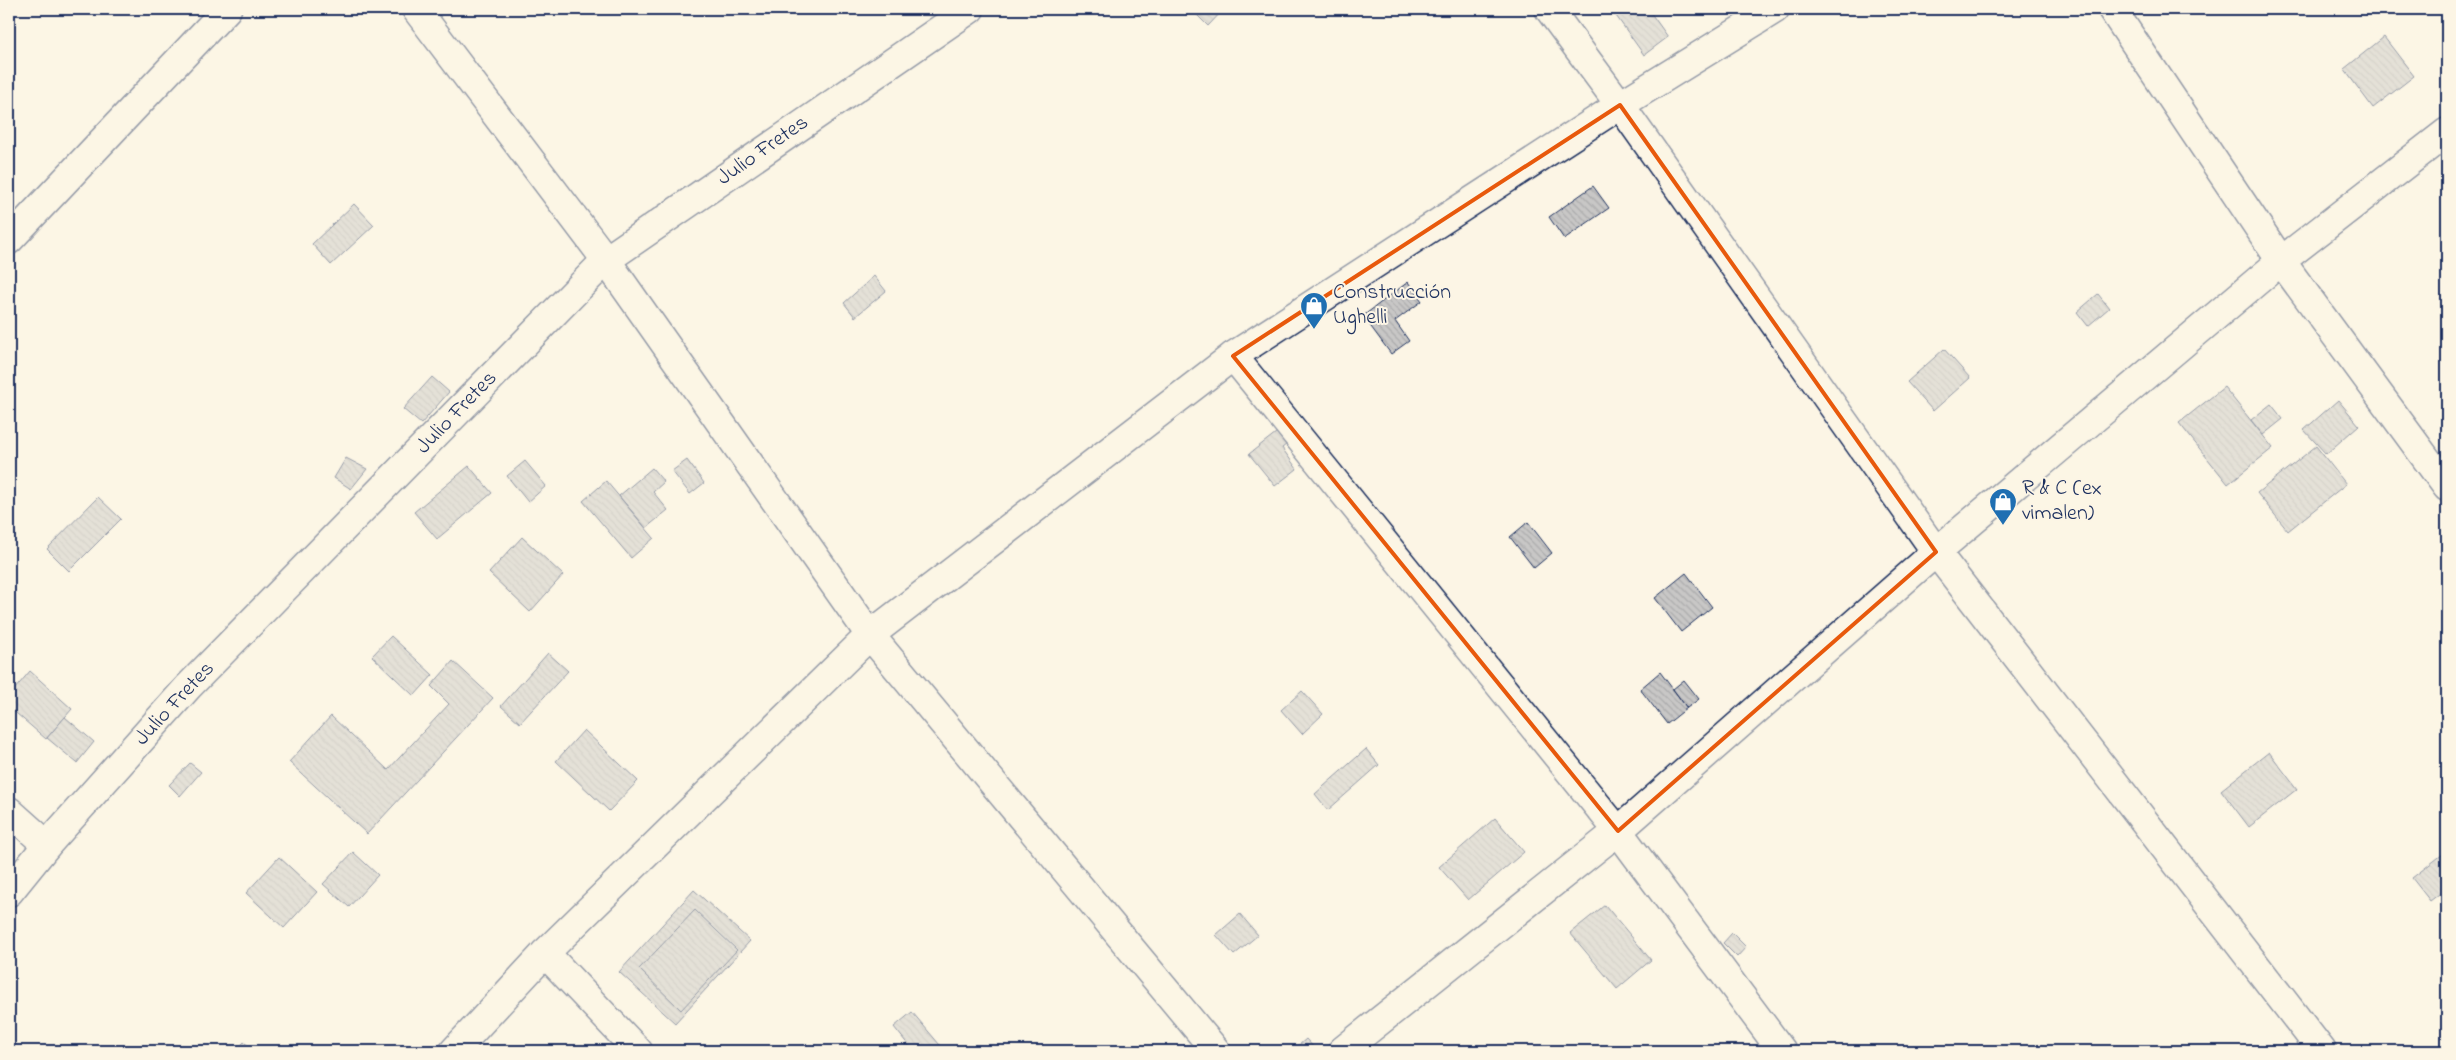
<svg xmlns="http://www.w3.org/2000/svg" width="2456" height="1060" font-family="'Indie Flower',sans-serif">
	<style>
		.building { fill: url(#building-back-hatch); stroke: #1b2f5e }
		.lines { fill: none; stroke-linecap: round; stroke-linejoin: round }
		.minor-casing { stroke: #1b2f5e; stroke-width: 31 }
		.minor { stroke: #fcf5e5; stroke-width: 28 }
		.marked { fill: none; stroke: #e8590c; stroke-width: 4; stroke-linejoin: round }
		.labels { text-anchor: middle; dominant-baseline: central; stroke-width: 4; stroke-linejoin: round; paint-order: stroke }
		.street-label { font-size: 22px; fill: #1b2f5e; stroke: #fcf5e5 }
		.poi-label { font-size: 22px; fill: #1b2f5e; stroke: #fcf5e5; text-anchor: start }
	</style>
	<defs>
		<pattern id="building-back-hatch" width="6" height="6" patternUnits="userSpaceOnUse" patternTransform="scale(1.25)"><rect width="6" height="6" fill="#c8c7c6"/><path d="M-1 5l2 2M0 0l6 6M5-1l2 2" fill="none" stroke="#ababac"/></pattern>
	</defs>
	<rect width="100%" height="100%" fill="#fcf5e5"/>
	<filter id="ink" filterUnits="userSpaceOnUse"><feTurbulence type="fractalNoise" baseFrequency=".02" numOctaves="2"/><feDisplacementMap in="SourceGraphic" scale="10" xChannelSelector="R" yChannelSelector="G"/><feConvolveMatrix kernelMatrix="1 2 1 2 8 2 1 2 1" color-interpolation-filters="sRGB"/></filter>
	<g filter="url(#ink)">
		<g class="building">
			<path d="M1191,9H1224L1208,26Z"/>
			<path d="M1620,9H1648L1668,37L1644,55L1614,13Z"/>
			<path d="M2384,37L2414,76L2373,108L2344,69Z"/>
			<path d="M1593,186L1609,208L1564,239L1549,217Z"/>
			<path d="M354,204L374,225L331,265L312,244Z"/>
			<path d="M874,276L886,291L855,317L844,303Z"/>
			<path d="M1408,282L1422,301L1395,321L1409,341L1391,354L1363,316Z"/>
			<path d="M2098,294L2109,308L2088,326L2077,312Z"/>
			<path d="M1944,349L1970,378L1933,411L1907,382Z"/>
			<path d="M432,377L449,392L421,424L403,409Z"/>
			<path d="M2224,387L2273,448L2228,484L2179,423Z"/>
			<path d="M2338,400L2359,425L2326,454L2304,430Z"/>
			<path d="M2271,404L2283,419L2263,435L2251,420Z"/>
			<path d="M1281,429L1291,441L1282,448L1297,469L1275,486L1249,454Z"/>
			<path d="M2316,446L2346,484L2288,531L2257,493Z"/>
			<path d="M346,458L367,469L351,489L334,478Z"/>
			<path d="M687,460L704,483L690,494L672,471Z"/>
			<path d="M525,461L546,486L528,502L507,476Z"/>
			<path d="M469,466L492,493L437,539L414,512Z"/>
			<path d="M652,468L664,482L653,492L668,510L646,528L619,496Z"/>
			<path d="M606,481L654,538L631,558L583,501Z"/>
			<path d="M98,497L121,519L69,571L47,549Z"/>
			<path d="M1528,522L1552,553L1534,568L1510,537Z"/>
			<path d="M522,537L563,575L530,612L489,573Z"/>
			<path d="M1686,573L1712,607L1681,632L1655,598Z"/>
			<path d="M391,636L433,675L414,696L372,656Z"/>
			<path d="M548,653L568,671L520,723L501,706Z"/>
			<path d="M453,661L493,698L367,834L289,762L331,716L388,770L449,704L431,686Z"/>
			<path d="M30,671L72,709L46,739L9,707V696Z"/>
			<path d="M1660,672L1687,708L1667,724L1640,689Z"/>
			<path d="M1684,680L1699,699L1687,708L1673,689Z"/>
			<path d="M1302,691L1323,714L1302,734L1281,710Z"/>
			<path d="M65,717L94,742L77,763L47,738Z"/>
			<path d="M584,730L638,781L609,811L556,761Z"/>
			<path d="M1366,749L1379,765L1328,810L1315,794Z"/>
			<path d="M2269,752L2297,789L2249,827L2221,790Z"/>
			<path d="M190,763L201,772L180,796L169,785Z"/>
			<path d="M1495,818L1524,852L1468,900L1439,867Z"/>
			<path d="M2447,851V888L2430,901L2412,878Z"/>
			<path d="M353,852L378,875L349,907L323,884Z"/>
			<path d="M279,857L317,892L284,928L246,893Z"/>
			<path d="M694,890L750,941L675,1023L619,972Z"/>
			<path d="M1605,905L1651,960L1617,989L1570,933Z"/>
			<path d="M695,910L737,950L681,1010L639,969Z"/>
			<path d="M1240,914L1258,935L1234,955L1216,935Z"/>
			<path d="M1732,933L1746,947L1737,957L1723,943Z"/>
			<path d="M912,1012L945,1051H913L894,1027Z"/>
			<path d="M1306,1039L1317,1051H1292Z"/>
			<path d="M244,1042L254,1051H236Z"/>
			<path d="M907,1044L913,1051H899Z"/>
		</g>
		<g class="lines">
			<defs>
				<g id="minor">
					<path d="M416,9L606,260L870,635L1216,1051"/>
					<path d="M1549,9L1620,105L1936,552L2322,1051"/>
					<path d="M2112,9L2281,261L2447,487"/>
					<path d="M9,240L227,9"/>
					<path d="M1233,356L1618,831L1782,1051"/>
					<path d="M9,811L47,845"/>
					<path d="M9,892L47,845L188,687L606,260L970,9"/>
					<path d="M545,953L638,1051"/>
					<path d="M454,1051L545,953L870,635L1233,356L1620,105L1775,9"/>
					<path d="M1342,1051L1618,831L1936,552L2281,261L2447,132"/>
				</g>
			</defs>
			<use href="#minor" class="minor-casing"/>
			<use href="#minor" class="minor"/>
		</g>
	</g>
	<path d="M0 0H2456V1060H0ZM1620,105L1936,552L1618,831L1233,356Z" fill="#fcf5e5" fill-opacity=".55" fill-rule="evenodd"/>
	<path class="marked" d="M1620,105L1936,552L1618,831L1233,356Z"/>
	<defs>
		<symbol id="shop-pin" viewBox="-11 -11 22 30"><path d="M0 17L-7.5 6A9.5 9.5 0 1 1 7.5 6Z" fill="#1f6fb2" stroke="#fcf5e5"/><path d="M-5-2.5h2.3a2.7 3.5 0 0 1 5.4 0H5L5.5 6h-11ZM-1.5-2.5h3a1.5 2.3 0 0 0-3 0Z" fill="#fff"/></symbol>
	</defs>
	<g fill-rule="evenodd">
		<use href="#shop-pin" x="1298" y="290" width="32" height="43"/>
		<use href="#shop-pin" x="1987" y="486" width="32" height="43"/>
	</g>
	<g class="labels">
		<g class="street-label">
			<text transform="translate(763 151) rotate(-35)">Julio Fretes</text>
			<text transform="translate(457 413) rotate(-46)">Julio Fretes</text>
			<text transform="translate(175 704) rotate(-47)">Julio Fretes</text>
		</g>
		<g class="poi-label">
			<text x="1333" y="293">Construcción<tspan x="1333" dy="25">Ughelli</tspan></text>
			<text x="2022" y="489">R &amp; C (ex<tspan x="2022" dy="25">vimalen)</tspan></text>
		</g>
	</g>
	<rect width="2456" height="1060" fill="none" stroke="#fcf5e5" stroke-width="30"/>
	<rect x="15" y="15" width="2426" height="1030" fill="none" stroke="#1b2f5e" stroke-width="2" filter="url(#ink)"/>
</svg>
